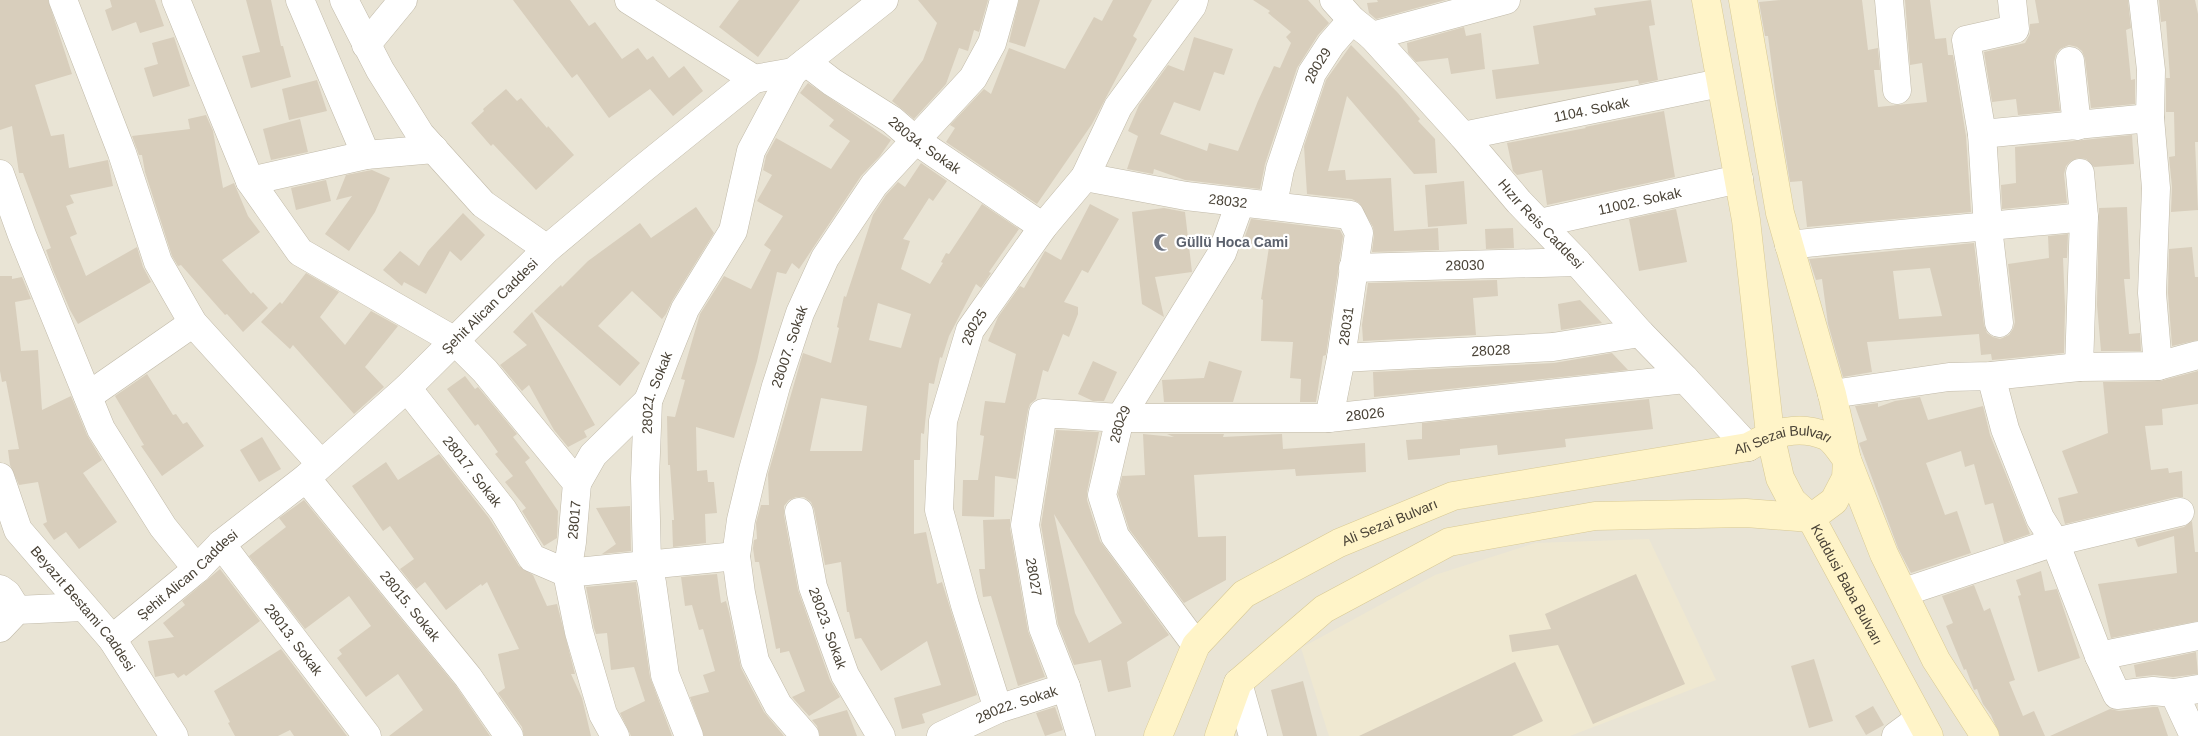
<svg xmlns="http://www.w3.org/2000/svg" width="2198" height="736" font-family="Arial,sans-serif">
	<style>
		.residential { fill: #e9e4d5 }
		.education { fill: #efe8d1 }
		.building { fill: #d8cebc; fill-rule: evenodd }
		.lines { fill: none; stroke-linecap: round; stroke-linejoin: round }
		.minor-casing { stroke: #c1baa9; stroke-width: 29 }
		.secondary-casing { stroke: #d8c994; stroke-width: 29 }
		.minor { stroke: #fff; stroke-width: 28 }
		.secondary { stroke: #fff4c8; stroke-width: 28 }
		.labels { text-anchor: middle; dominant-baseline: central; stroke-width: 4.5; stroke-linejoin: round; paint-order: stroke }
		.street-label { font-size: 14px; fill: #494236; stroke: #fff }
		.worship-label { font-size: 14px; font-weight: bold; fill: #5b616d; stroke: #fff; text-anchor: start }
	</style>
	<rect width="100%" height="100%" fill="#f5f2e8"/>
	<rect class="residential" x="0" y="0" width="2198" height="736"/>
	<path class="education" d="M1649,539L1716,680L1570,736H1329L1301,648L1435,575L1535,543Z"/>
	<g class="building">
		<path d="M0,0H48L72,74L35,85L51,136L64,134L69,168L108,160L113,186L70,195L74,203L66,206L77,234L70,237L86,276L137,247L143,267L151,282L78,324L70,310L53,270L46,250L51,248L23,173H19L12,126L0,130Z"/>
		<path d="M110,0H155L164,26L140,33L136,22L112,31L105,10L112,7Z"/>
		<path d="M246,0H271L281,46H283L291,77L251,88L242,56L260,52Z"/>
		<path d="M513,0H570L589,26L595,22L622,59L638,48L647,60L653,56L669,78L684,66L703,91L673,116L650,89L609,118L577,74L572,78Z"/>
		<path d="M739,0H800L758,57L719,27Z"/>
		<path d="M918,0H988L979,32L974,30L968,51L959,48L946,84L914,119L892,101L923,60L937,23Z"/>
		<path d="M1019,0H1040L1025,47L1009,42Z"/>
		<path d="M1113,0H1152L1133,36L1137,39L1092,124L1037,204L946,142L955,128L950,125L984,89L991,94L1009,48L1065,69L1094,17L1102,21Z"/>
		<path d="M1253,0H1308L1329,23L1318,35L1297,68L1265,164L1260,189L1185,180L1154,169L1153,174L1127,169L1138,136L1128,131L1139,105L1168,65L1184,71L1194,37L1233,49L1224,75L1214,72L1200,111L1174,102L1160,134L1207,151L1209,143L1238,151L1258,101L1274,66L1280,68L1291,43L1286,37L1291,32L1268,13L1270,11Z"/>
		<path d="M1377,0H1446L1376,19L1369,13L1367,3L1378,2Z"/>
		<path d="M1651,0L1655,25L1649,26L1658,80L1639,84L1638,80L1496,99L1492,70L1539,64L1533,26L1596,15L1594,8Z"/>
		<path d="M1781,0H1862L1868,50L1878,48L1880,70H1874L1878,107L1927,102L1922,63L1910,65L1905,0H1930L1935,39L1946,38L1948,55H1953L1966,136L1971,212L1807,227L1802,181L1790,182L1775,90L1768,36H1765L1759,2Z"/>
		<path d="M2035,0H2128L2131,28L2126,30L2131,80L2135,79V104L2091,108L2085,59L2082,51L2077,47L2069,45L2060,49L2056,54L2054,62L2060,111L2018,115L2016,99L1992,102L1984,52L2025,43L2030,34V24L2039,23Z"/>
		<path d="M2159,0H2195L2198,14V142H2195L2198,210L2171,212L2172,187L2169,157L2175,156L2174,112H2166V78H2170L2166,21L2161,22Z"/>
		<path d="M1464,27L1466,36L1481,33L1485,69L1451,74L1448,58L1416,62L1408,53L1407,43Z"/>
		<path d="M174,37L190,86L153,97L144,68L158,64L152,43Z"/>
		<path d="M1351,45L1398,93L1420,119L1418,121L1435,139L1437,173L1414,174L1347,96L1328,171L1345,170L1346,180L1391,178L1394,231L1438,228L1439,250L1372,252L1374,235L1373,227L1359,203L1352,199L1307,194L1304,146L1326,80Z"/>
		<path d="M317,80L327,111L289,120L282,89Z"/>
		<path d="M808,83L891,140L880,156L861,176L799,269L792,263L786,274L777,272L757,361L734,438L696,427L697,471L707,470L708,482H714L717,513L705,514L706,543L673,547L672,520H674L670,465H668L667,416L675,417L685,380L681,379L700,314L724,276L751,289L771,250L764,245L783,216L757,201L772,175L763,170L766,156L776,138L831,169L850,141L829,126L834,120L800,93Z"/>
		<path d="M506,89L517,101L521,98L547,128L548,126L574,155L536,190L493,144L491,146L471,123L484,111L483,109Z"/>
		<path d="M1664,111L1675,177L1547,205L1542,170L1517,175L1513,171L1507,143L1586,128L1585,127Z"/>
		<path d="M206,115L213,131L223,188L234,183L248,216L260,232L222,260L251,294L253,292L268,308L243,332L227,314L225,315L181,265L178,266L172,256L145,172L142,155H139L132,136L190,129L188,119Z"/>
		<path d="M300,119L308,152L271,160L263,129Z"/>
		<path d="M2132,135L2134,164L2094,167L2086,159L2078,158L2071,161L2066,166L2064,174L2067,203L2002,209L2001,185L2016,183L2015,147Z"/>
		<path d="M921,163L947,181L933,201L929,198L903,239L910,241L901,269L930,284L943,263L941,262L946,253L949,254L982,204L1019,229L989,272L991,273L981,288L976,284L949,336L942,358L940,357L934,384L929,383L924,434L921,433L920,460H914V534L926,532L937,584L942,582L977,695L922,714L925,723L902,729L894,698L941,685L927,641L881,671L861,638L855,639L849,612H847L841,562L825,565L814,509L811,502L804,497H796L789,500L784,506V515L798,590L830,680L840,697L809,716L792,697L805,691L789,651L780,653V648L776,649L759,562H755L753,548L754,540L757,539L756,523L761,505H769L768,474L803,353L831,363L839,328L837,327L844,296L846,297L873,215L886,195L898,182L905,187ZM878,303L911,314L901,348L869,340ZM821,398L867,406L862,451H810Z"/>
		<path d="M372,170L390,178L375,212L349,251L325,234L352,196L336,200L346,175Z"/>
		<path d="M326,180L331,201L296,210L291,188Z"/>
		<path d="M1464,181L1467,224L1428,227L1425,185Z"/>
		<path d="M1090,204L1119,219L1088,273L1082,270L1064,302L1078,307V314L1069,337L1063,334L1048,372L1043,370L1036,399L1030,404L1028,410L1016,479L995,476L994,517L962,516L963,480H978L984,436L980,435L985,401L1005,403L1016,354L988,341L998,317L1020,286L1024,288L1045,251L1061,260Z"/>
		<path d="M696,207L714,233L672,301L666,314L662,319L632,291L598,326L640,363L620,386L534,311L561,285L562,287L588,261L640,223L651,238Z"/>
		<path d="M2127,207L2130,279H2124L2129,334L2140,333L2141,351H2101L2097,305L2099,208Z"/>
		<path d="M1164,208L1185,212L1192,272L1155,277L1164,317L1142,304L1132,212Z"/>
		<path d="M1676,209L1687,262L1639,271L1629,219Z"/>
		<path d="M463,213L485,235L461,261L450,251L426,294L404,282L402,286L383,270L400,251L419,266L428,251Z"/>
		<path d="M1251,219L1340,230L1343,236L1326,355L1323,356L1316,402H1300L1301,379L1290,378L1293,342L1261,341L1263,300L1261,299L1269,247L1243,242Z"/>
		<path d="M1513,228L1514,248L1486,249L1485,229Z"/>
		<path d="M2068,234L2067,258H2063L2065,307L2064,353L1992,360L1991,354L1981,355L1979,334L1867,342L1872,372L1843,377L1828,324L1822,279L1816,280L1809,259L1974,243L1984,325L1987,333L1993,337L2000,339L2009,335L2013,329L2015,322L2008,264L2049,258L2048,236ZM1930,268L1942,316L1899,319L1893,271Z"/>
		<path d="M2192,247L2195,277H2198V340L2172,346L2168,293L2169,249Z"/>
		<path d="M306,273L339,292L320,317L345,345L371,311L398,326L365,367L384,387L354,414L293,345L290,349L261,322L280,302L282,304Z"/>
		<path d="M0,276H12V279L22,277L31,299L15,302L21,351L38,350L42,410L71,396L87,435L102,460L83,473L117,522L79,549L66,532L54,540L43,524L47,522L38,482L19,485L10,465L8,450L19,449L6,381L2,382L0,371Z"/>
		<path d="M1497,280L1498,296L1473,298L1476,335L1363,341L1362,325L1368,283Z"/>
		<path d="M1580,300L1602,323L1561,330L1558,304Z"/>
		<path d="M532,312L595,425L584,431L587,437L568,447L554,430L529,385L522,391L500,365L527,345L513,332Z"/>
		<path d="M1612,353L1628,370L1374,397L1373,372L1554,363Z"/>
		<path d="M1093,361L1117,372L1104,401H1093L1078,394Z"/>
		<path d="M1209,361L1242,371L1233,402H1164L1162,380L1204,378Z"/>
		<path d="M2198,371V404L2162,409L2163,425L2145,426L2151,470L2168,468L2169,473L2182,471L2183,497H2176L2065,524L2058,498L2078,493L2062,451L2108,433L2103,382L2160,381Z"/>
		<path d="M147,374L173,415L176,414L183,424L187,422L204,446L162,476L141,446L144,445L115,396Z"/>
		<path d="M465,376L475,389L478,387L517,434L513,437L530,458L525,462L558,511L557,538L544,546L522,511L526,508L505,482L513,476L495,454L498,452L478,424L475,426L447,389Z"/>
		<path d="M1920,397L1928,420L1983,406L1990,435L2030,534L2004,543L1993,503L1985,505L1974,464L1965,467L1961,451L1926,463L1945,515L1957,511L1971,553L1911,573L1898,548L1859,443L1867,440L1855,406L1878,403V407L1895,401Z"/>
		<path d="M1649,399L1653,429L1565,439L1566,447L1498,455L1497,445L1460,449V455L1408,460L1406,440L1422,439V423Z"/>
		<path d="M1056,430L1099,432L1087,492V500L1100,541L1169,635L1127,662L1131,687L1108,692L1101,660L1074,665L1058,624L1041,525ZM1054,514L1122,623L1089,643L1075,613Z"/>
		<path d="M1143,434L1174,437L1167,434H1224L1223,437L1282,434L1283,449L1365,443L1366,472L1296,476L1295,469L1194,475L1198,537L1226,536V580L1184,603L1129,529L1118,494L1122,476L1145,475Z"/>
		<path d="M262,437L281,469L259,482L240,450Z"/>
		<path d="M439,454L489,518L519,566L533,575L547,606L557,604L575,674H571L582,698L591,736H524L522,727L498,693L505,688L498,654L519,649L487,582L482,586L481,584L446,610L425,582L416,589L400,569L414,559L390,526L383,531L352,486L386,462L398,480Z"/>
		<path d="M304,500L456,686L490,736H389L423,710L398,674L366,697L337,658L342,654L339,650L371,626L349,596L305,629L249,556L286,527L279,518Z"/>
		<path d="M630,506L631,551L602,554L616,544L596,508Z"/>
		<path d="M1010,519V528L1028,631L1045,677L1018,686L991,596L983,597L979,569H985L983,520Z"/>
		<path d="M2192,521L2195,552H2198V621L2111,638L2098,584L2177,573L2174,536L2138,547L2135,539L2184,527Z"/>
		<path d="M220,569L260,621L186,676L184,674L178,678L174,673L155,677L148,641L174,637L163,623L185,605L182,601Z"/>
		<path d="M2041,571L2045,591L2057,589L2080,658L2038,672L2018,596L2021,595L2016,580Z"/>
		<path d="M717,574L721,603L726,601L729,612L741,668L764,712L784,736H704L690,697L709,692L703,675L715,671L703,629L699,630L692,605L685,606L681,577Z"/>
		<path d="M1636,574L1685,684L1593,724L1558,645L1512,652L1509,635L1551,629L1545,614Z"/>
		<path d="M636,582L650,677L672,736H631L620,713L645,701L634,667L611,670L607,633L596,634L594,628L586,587Z"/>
		<path d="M1974,585L1984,611L1990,608L2015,680L2009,682L2023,716L2034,711L2045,736H2000L1991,715L1983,704L1977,689L1974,690L1966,669L1964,670L1946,626L1953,623L1942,596Z"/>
		<path d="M281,649L347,736H294L290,730L278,736H235L228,723L230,722L214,691Z"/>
		<path d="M2196,652L2198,674L2173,677L2154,675L2136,677L2134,665Z"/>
		<path d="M1814,659L1833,721L1809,728L1791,666Z"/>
		<path d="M1515,662L1543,721L1512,736H1359Z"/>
		<path d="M1303,681L1317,736H1283L1271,690Z"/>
		<path d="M1873,706L1884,725L1866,735L1855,716Z"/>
		<path d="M1055,707L1063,730L1045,736L1036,713Z"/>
		<path d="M2153,707H2158L2168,736H2050L2110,709L2119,711Z"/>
		<path d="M847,710L857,736H820L817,726L812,720Z"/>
	</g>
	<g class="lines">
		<defs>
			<g id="minor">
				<path d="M63,0L122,153L158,262L193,323L321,464"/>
				<path d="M176,0L250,181L300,252L455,341L485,371L577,483L572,542L567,573L579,632L603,714L615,736"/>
				<path d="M300,0L366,155"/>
				<path d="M344,0L380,70L420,134L483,204L547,249"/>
				<path d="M629,0L754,79"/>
				<path id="s1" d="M1334,0L1352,20L1372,36L1463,136L1519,202L1577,262L1640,333L1685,379L1748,447"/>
				<path d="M1889,0L1897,90"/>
				<path d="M2143,0L2151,70L2150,118L2156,188L2152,293L2158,366"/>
				<path d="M1372,36L1506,0"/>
				<path d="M366,45L403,0"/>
				<path d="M2070,61L2077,126"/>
				<path id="s2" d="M806,62L832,82L892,120L915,140L1043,227"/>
				<path d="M1982,134L2150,118"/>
				<path id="s3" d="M1463,136L1720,83"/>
				<path d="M0,174L22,235L101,429L163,527L197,569"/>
				<path id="s4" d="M1085,177L1186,196L1350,215L1359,233L1341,358L1329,418"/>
				<path d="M250,181L366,155L434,149"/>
				<path id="s5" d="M1273,204L1280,169L1312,73L1331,44L1352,20"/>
				<path id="s6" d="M1540,223L1739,179"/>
				<path d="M1789,245C1888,234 1986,227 2084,217"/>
				<path id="s7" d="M1353,268L1577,262"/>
				<path d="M1999,323L1988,227L1982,134L1966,40L2015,29L2012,0"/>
				<path id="s8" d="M1341,358L1553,347L1640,333"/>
				<path d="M2079,367L2084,217L2080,173"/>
				<path d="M1991,376L2005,429L2040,518L2055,542L2099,656L2117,695L2153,691L2174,693L2198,689"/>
				<path id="s9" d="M407,388L503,510L532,558L567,573L736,556"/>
				<path d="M1832,394L1949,377L1991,376L2079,367L2158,366L2198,355"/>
				<path d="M88,396L193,323"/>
				<path id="s10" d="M0,477L18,530L112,639L174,736"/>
				<path id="s11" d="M306,478L468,677L509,736"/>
				<path d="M577,483L593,455L648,401"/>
				<path id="s12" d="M799,512L813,587L845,675L881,736"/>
				<path id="s13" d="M221,544L367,736"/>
				<path d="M0,589L7,594L17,610"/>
				<path d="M1904,592L2055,542L2180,512"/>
				<path d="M0,628L17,610L83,607"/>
				<path id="s14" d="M112,639L197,569L221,544L306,478L407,388L547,249L640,171L754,79L793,72L884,0"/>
				<path id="s15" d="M1196,645L1115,536L1102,495L1120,418L1222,253L1240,203"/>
				<path d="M2099,656L2198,636"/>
				<path d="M1238,683L1253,736"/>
				<path d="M2174,693L2194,736"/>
				<path id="s16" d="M998,709L965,605L939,510L943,421L970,330L1043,227L1085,177L1118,107L1192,6L1194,0"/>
				<path id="s17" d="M689,736L665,675L652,583L647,563L645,478L648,401L685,309L733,231L751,151L793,72"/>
				<path id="s18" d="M805,736L778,705L755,661L741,593L736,556L741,520L753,470L776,386L800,313L825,258L874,185L973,78L992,43L1004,0"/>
				<path id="s19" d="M941,736L998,709L1066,687"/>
				<path id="s20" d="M1081,736L1066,687L1043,628L1025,525L1043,413L1120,418H1329L1685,379"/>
				<path d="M1896,736L1919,719"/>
			</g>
			<g id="secondary">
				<path id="s21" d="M1706,0L1746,220L1770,434L1780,478L1792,501L1811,518L1929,736"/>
				<path d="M1743,0L1780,213L1832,394L1847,460L1884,554L1936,660L1985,736"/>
				<path id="s22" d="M1158,736L1196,645L1244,594L1339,543L1453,496L1748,447C1773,433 1798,424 1826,436C1834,440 1842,453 1847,460L1846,478L1834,501L1811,518L1746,513L1595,516L1449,542L1324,609L1238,683L1219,736"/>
			</g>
		</defs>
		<use href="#minor" class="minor-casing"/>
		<use href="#secondary" class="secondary-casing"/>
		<use href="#minor" class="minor"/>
		<use href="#secondary" class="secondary"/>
	</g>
	<defs>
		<symbol id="mosque-bare" viewBox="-9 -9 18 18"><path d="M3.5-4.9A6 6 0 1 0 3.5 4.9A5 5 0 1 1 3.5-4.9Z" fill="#6b7280" stroke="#fff" stroke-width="2.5" paint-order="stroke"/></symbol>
	</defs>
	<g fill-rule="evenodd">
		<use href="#mosque-bare" x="1150" y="230" width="25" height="25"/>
	</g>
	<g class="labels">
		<g class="street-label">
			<text stroke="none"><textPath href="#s5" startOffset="146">28029</textPath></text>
			<text stroke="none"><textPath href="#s3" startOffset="131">1104. Sokak</textPath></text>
			<text stroke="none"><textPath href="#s2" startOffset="145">28034. Sokak</textPath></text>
			<text stroke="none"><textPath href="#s4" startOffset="145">28032</textPath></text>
			<text stroke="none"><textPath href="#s6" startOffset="102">11002. Sokak</textPath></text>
			<text stroke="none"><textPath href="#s1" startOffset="305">Hızır Reis Caddesi</textPath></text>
			<text stroke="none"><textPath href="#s7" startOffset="112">28030</textPath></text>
			<text stroke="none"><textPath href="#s14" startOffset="504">Şehit Alican Caddesi</textPath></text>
			<text transform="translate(1346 326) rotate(-82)">28031</text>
			<text stroke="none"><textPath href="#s16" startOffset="396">28025</textPath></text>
			<text stroke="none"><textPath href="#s18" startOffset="414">28007. Sokak</textPath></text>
			<text stroke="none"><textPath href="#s8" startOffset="150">28028</textPath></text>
			<text stroke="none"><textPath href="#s17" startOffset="351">28021. Sokak</textPath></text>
			<text stroke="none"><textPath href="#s20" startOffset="655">28026</textPath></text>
			<text stroke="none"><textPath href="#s15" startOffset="252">28029</textPath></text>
			<text stroke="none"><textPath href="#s22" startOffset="736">Ali Sezai Bulvarı</textPath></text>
			<text stroke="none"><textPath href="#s9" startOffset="106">28017. Sokak</textPath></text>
			<text transform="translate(574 520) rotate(-85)">28017</text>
			<text stroke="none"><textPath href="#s22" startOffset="331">Ali Sezai Bulvarı</textPath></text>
			<text stroke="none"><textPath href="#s14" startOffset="99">Şehit Alican Caddesi</textPath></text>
			<text transform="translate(1034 577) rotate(80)">28027</text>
			<text stroke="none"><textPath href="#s21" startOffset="611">Kuddusi Baba Bulvarı</textPath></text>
			<text stroke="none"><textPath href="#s11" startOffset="165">28015. Sokak</textPath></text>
			<text stroke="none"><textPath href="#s10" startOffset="158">Beyazıt Bestami Caddesi</textPath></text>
			<text stroke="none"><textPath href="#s12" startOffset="120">28023. Sokak</textPath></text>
			<text stroke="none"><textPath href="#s13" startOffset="120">28013. Sokak</textPath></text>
			<text stroke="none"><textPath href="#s19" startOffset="82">28022. Sokak</textPath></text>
		</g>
		<g class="worship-label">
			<text x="1176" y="242">Güllü Hoca Cami</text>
		</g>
	</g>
</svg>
